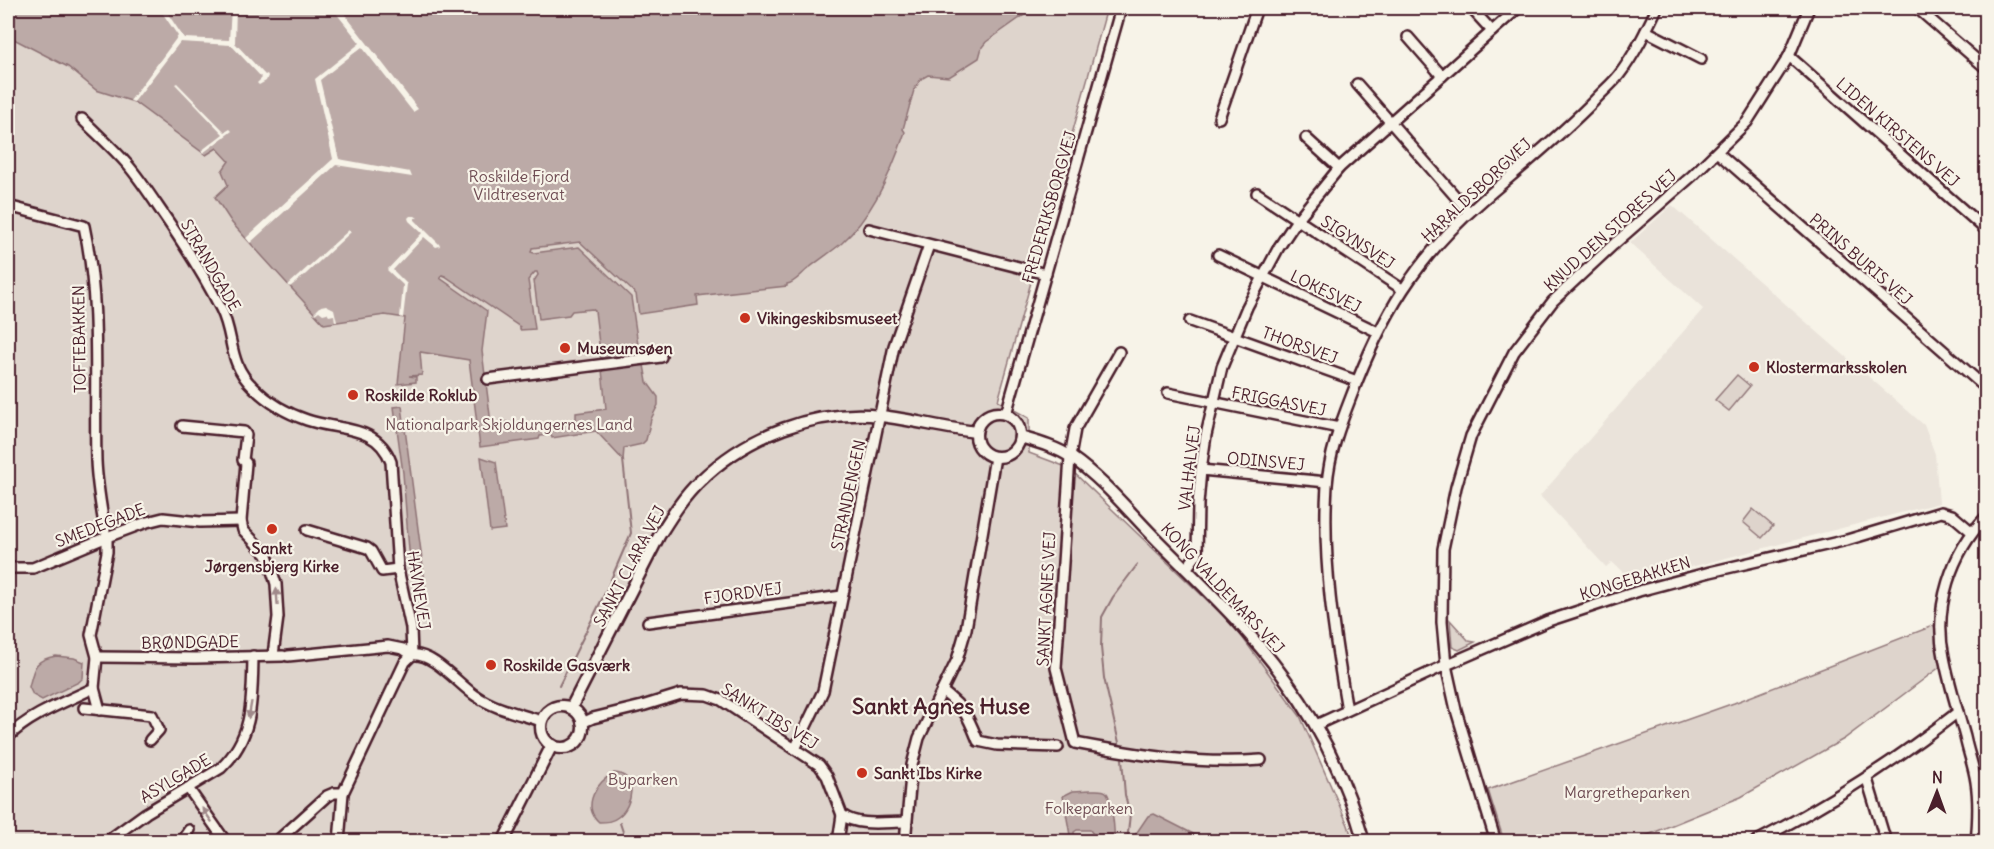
<svg xmlns="http://www.w3.org/2000/svg" width="1994" height="849" font-family="Delius,sans-serif">
	<style>
		.built { fill: #eae3da }
		.green { fill: #ded4cc; stroke: #947a7c; stroke-width: 1.5 }
		.water { fill: #bcaaa7; stroke: #8e7275; stroke-width: 1.5; fill-rule: evenodd }
		.pier { fill: #f7f3e8 }
		.lines { fill: none; stroke-linecap: round; stroke-linejoin: round }
		.stream { stroke: #8e7275; stroke-width: 2 }
		.minor-casing { stroke: #4a1f2b; stroke-width: 14 }
		.major-casing { stroke: #4a1f2b; stroke-width: 15 }
		.minor { stroke: #f7f3e8; stroke-width: 9 }
		.major { stroke: #f7f3e8; stroke-width: 10 }
		.oneway { fill: #a0898a }
		.poi-dot { fill: #c8321e; stroke: #f7f3e8; stroke-width: 2 }
		.labels { text-anchor: middle; dominant-baseline: central; stroke-width: 4.5; stroke-linejoin: round; paint-order: stroke }
		.street-label { font-size: 16px; fill: #4a1f2b; stroke: #f7f3e8 }
		.park-label { font-size: 16px; fill: #6f4c53; stroke: #f7f3e8 }
		.poi-label { font-size: 16px; font-weight: bold; fill: #4a1f2b; stroke: #f7f3e8; text-anchor: start }
		.district-label { font-size: 22px; font-weight: bold; fill: #4a1f2b; stroke: #f7f3e8 }
	</style>
	<rect width="100%" height="100%" fill="#f7f3e8"/>
	<filter id="ink" filterUnits="userSpaceOnUse"><feTurbulence type="fractalNoise" baseFrequency=".0167" numOctaves="2"/><feDisplacementMap in="SourceGraphic" scale="12" xChannelSelector="R" yChannelSelector="G"/><feConvolveMatrix kernelMatrix="1 2 1 2 8 2 1 2 1" color-interpolation-filters="sRGB"/></filter>
	<g filter="url(#ink)">
		<path class="built" d="M1672,205L1924,425L1935,454L1939,503L1633,582L1612,562L1606,567L1540,496L1703,309L1630,243Z"/>
		<g class="green">
			<path d="M8,8H1107L998,401L1029,418V453L1069,468L1234,626L1300,716L1348,825L1353,841H8Z"/>
			<path d="M1737,375L1750,386L1729,411L1715,400Z"/>
			<path d="M1753,509L1773,526L1762,538L1743,522Z"/>
			<path d="M1450,620L1469,641L1475,642L1459,650L1452,647Z"/>
			<path d="M1935,625L1940,667L1844,739L1741,797L1633,841H1504L1488,790L1734,703Z"/>
		</g>
		<g class="water">
			<path d="M8,8H1034L986,42L982,47L979,58L949,77L928,75L921,79L914,90L903,129L905,132C892,171 873,215 842,243C831,252 819,260 809,268C802,273 795,283 787,284V286L697,296L698,305L639,314L636,294L580,242L532,248L531,252L534,253L579,247L631,297L641,365H644L647,382L658,397V405L651,419L646,440L642,444L624,448L623,460L596,431L552,438L551,435L540,436L539,439L480,447L469,360L420,352L422,375L409,376L416,377V382L398,384L405,318L385,315L324,324L232,223L215,197L228,185L222,171L229,161L217,148L206,155L134,102L96,90L68,67L8,36ZM535,272H537L538,275L534,281L539,319L569,315L572,311L592,309L595,311L601,360H603L605,369L602,370L606,409L576,413V422L508,431L507,422L491,423L482,351L487,311L440,278L442,275L445,276L520,327V330L535,329L528,280Z"/>
			<path d="M402,406L426,590L418,591L409,550L403,473L394,407Z"/>
			<path d="M481,457L496,462L505,529L490,531Z"/>
			<path d="M56,656L74,658L84,662L83,678L79,682L42,700L33,695L29,687C34,667 34,660 56,656Z"/>
			<path d="M614,773C639,774 633,806 618,817C612,822 606,822 599,822C581,806 597,781 614,773Z"/>
			<path d="M1091,790C1095,790 1103,789 1106,792C1112,797 1115,833 1114,841H1092L1093,834L1090,830H1077L1074,832L1075,841H1071L1063,796L1073,791Z"/>
			<path d="M1154,814L1207,841H1131L1148,816Z"/>
		</g>
		<g class="pier">
			<path d="M159,8H164L184,38L229,40L231,8H236L235,43L265,75L267,74L268,76L266,81L259,85L257,83L262,78L231,45L180,42L134,102L130,101L178,36Z"/>
			<path d="M332,8H340L418,109L413,112L362,47L320,80L339,159L410,172L412,177L336,165L250,243L246,238L333,159L315,79L360,43Z"/>
			<path d="M177,83L225,132L230,129L232,131L203,153L201,151L223,134L175,84Z"/>
			<path d="M410,216H415L418,218H415V220L439,244L440,246L436,247L424,237L393,270L407,284L403,318L400,317L403,285L387,270L422,233L409,221L408,218Z"/>
			<path d="M349,230L351,232L306,274L290,287L288,285Z"/>
			<path d="M326,305L334,309L337,322H335L334,315L329,316L327,313L323,314L319,311L315,314L314,313L321,306Z"/>
		</g>
		<g class="lines">
			<g class="stream">
				<path d="M559,686L606,591L631,533L623,460"/>
				<path d="M1120,747L1104,678L1101,647L1102,617L1113,597L1137,565"/>
				<path d="M1122,759L1125,795L1130,814L1127,842"/>
				<path d="M620,823L623,832L622,842"/>
			</g>
			<defs>
				<g id="minor">
					<path d="M1471,8L1492,31"/>
					<path d="M1917,8L1986,68"/>
					<path d="M1646,31L1701,59"/>
					<path d="M1408,37L1442,76"/>
					<path d="M1789,56L1986,230"/>
					<path d="M1357,84L1469,212"/>
					<path d="M1219,118L1257,8"/>
					<path d="M82,119C97,134 113,148 127,164C139,178 149,193 159,208C182,241 203,273 221,309C235,337 227,362 253,387C268,402 286,413 307,420C339,431 377,424 391,462L398,569L411,628L412,655"/>
					<path d="M1306,138L1339,168"/>
					<path d="M1717,152L1986,388"/>
					<path d="M1257,193L1402,289"/>
					<path d="M8,206L84,226C101,303 94,383 96,461C97,485 101,507 105,530"/>
					<path d="M869,229L1046,274"/>
					<path d="M1218,255L1378,332"/>
					<path d="M1190,321L1357,381"/>
					<path d="M1119,352L1075,429L1070,457L1056,668L1075,743C1138,755 1197,765 1261,760"/>
					<path d="M488,379L661,357"/>
					<path d="M1168,393L1339,428"/>
					<path d="M1006,414L1121,8"/>
					<path d="M182,426L244,432L246,435L243,460L246,463L241,521L243,530L267,555L276,584L278,617L273,655"/>
					<path d="M1201,470L1327,482"/>
					<path d="M307,530L367,548L371,551L382,571L398,569"/>
					<path d="M8,568H33L107,537L147,522L163,518L200,522L241,521"/>
					<path d="M1186,569L1197,554L1198,504L1201,470L1206,435L1222,367L1247,307L1279,247L1297,220L1339,168L1518,8"/>
					<path d="M648,622L842,596"/>
					<path d="M412,655C433,652 459,685 476,696C495,709 520,714 541,721"/>
					<path d="M288,656L388,646L403,649L412,655"/>
					<path d="M97,657L195,658L283,656"/>
					<path d="M94,688L100,710"/>
					<path d="M942,691C966,710 967,714 978,741L997,745L1058,747"/>
					<path d="M84,708L152,715L159,730L150,740"/>
					<path d="M1347,710C1334,635 1322,561 1327,485C1329,455 1340,425 1351,397C1382,315 1415,259 1483,200C1520,168 1560,136 1594,101C1602,92 1612,84 1619,75C1635,54 1646,31 1657,8"/>
					<path d="M582,723L593,718L642,706L681,694L707,695L721,700L819,765L827,776L842,815C859,827 885,822 906,822"/>
					<path d="M1316,725L1446,665L1548,621L1639,591L1710,572L1847,540L1941,512L1952,515L1972,532"/>
					<path d="M8,737C29,715 67,701 94,688L97,657L91,635L107,552V537"/>
					<path d="M795,749L823,691L894,346L929,245"/>
					<path d="M1867,779L1886,842"/>
					<path d="M188,788L226,842"/>
					<path d="M106,842L146,813L221,768C254,737 252,699 253,656"/>
					<path d="M181,842L189,830"/>
					<path d="M276,842L327,796L334,793H343"/>
					<path d="M339,842L343,793L405,662L412,655"/>
					<path d="M838,842L842,815"/>
					<path d="M905,842L912,765L919,738L957,660L966,629L995,457"/>
					<path d="M1496,842L1456,710L1446,665L1442,622L1443,549L1456,487L1471,436L1514,352L1553,301L1613,245L1692,176L1747,122L1789,56L1809,8"/>
					<path d="M1755,842C1827,805 1894,762 1958,712"/>
					<path d="M1976,842C1978,822 1979,801 1976,782C1974,767 1968,752 1965,737C1958,711 1949,684 1944,657C1933,608 1951,553 1986,517"/>
				</g>
				<g id="major">
					<circle cx="998" cy="435" r="22"/>
					<path d="M1020,437C1037,442 1056,447 1071,457C1104,480 1131,514 1159,542C1203,586 1249,629 1285,679C1321,727 1347,783 1364,842"/>
					<circle cx="562" cy="727" r="21"/>
					<path d="M571,708L659,536C671,517 683,497 700,481C747,435 815,409 881,416C913,420 944,428 976,432"/>
					<path d="M503,842L552,745"/>
				</g>
			</defs>
			<use href="#minor" class="minor-casing"/>
			<use href="#major" class="major-casing"/>
			<use href="#minor" class="minor"/>
			<use href="#major" class="major"/>
		</g>
		<defs><path id="oneway-solid" d="M-6-.8H1V-3.2L6.5 0L1 3.2V.8H-6Z" transform="scale(1.5)"/></defs>
		<g class="oneway">
			<use href="#oneway-solid" transform="translate(277 597) rotate(-94)"/>
			<use href="#oneway-solid" transform="translate(250 710) rotate(100)"/>
			<use href="#oneway-solid" transform="translate(207 815) rotate(-125)"/>
		</g>
	</g>
	<g class="poi-dot">
		<circle cx="745" cy="318" r="6"/>
		<circle cx="565" cy="348" r="6"/>
		<circle cx="1754" cy="367" r="6"/>
		<circle cx="353" cy="395" r="6"/>
		<circle cx="272" cy="529" r="6"/>
		<circle cx="491" cy="665" r="6"/>
		<circle cx="862" cy="773" r="6"/>
	</g>
	<g class="labels">
		<g class="street-label">
			<text transform="translate(1898 132) rotate(41)">LIDEN KIRSTENS VEJ</text>
			<text transform="translate(1476 190) rotate(-43)">HARALDSBORGVEJ</text>
			<text transform="translate(1049 207) rotate(-74)">FREDERIKSBORGVEJ</text>
			<text transform="translate(1610 230) rotate(-42)">KNUD DEN STORES VEJ</text>
			<text transform="translate(1358 242) rotate(33)">SIGYNSVEJ</text>
			<text transform="translate(1861 259) rotate(41)">PRINS BURIS VEJ</text>
			<text transform="translate(211 265) rotate(60)">STRANDGADE</text>
			<text transform="translate(1326 291) rotate(26)">LOKESVEJ</text>
			<text transform="translate(79 339) rotate(-91)">TOFTEBAKKEN</text>
			<text transform="translate(1300 345) rotate(20)">THORSVEJ</text>
			<text transform="translate(1279 401) rotate(11)">FRIGGASVEJ</text>
			<text transform="translate(1266 461) rotate(5)">ODINSVEJ</text>
			<text transform="translate(1189 468) rotate(-83)">VALHALVEJ</text>
			<text transform="translate(848 495) rotate(-78)">STRANDENGEN</text>
			<text transform="translate(100 525) rotate(-21)">SMEDEGADE</text>
			<text transform="translate(629 566) rotate(-62)">SANKT CLARA VEJ</text>
			<text transform="translate(1635 578) rotate(-17)">KONGEBAKKEN</text>
			<text transform="translate(1223 588) rotate(47)">KONG VALDEMARS VEJ</text>
			<text transform="translate(419 590) rotate(81)">HAVNEVEJ</text>
			<text transform="translate(743 593) rotate(-8)">FJORDVEJ</text>
			<text transform="translate(1046 599) rotate(-87)">SANKT AGNES VEJ</text>
			<text transform="translate(190 642) rotate(-1)">BRØNDGADE</text>
			<text transform="translate(770 716) rotate(32)">SANKT IBS VEJ</text>
			<text transform="translate(175 778) rotate(-31)">ASYLGADE</text>
		</g>
		<g class="park-label">
			<text x="519" y="176">Roskilde Fjord<tspan x="519" dy="18">Vildtreservat</tspan></text>
			<text x="509" y="424">Nationalpark Skjoldungernes Land</text>
			<text x="643" y="779">Byparken</text>
			<text x="1627" y="792">Margretheparken</text>
			<text x="1089" y="808">Folkeparken</text>
		</g>
		<g class="poi-label">
			<text x="757" y="318">Vikingeskibsmuseet</text>
			<text x="577" y="348">Museumsøen</text>
			<text x="1766" y="367">Klostermarksskolen</text>
			<text x="365" y="395">Roskilde Roklub</text>
			<text x="272" y="548" text-anchor="middle">Sankt<tspan x="272" dy="18">Jørgensbjerg Kirke</tspan></text>
			<text x="503" y="665">Roskilde Gasværk</text>
			<text x="874" y="773">Sankt Ibs Kirke</text>
		</g>
		<g class="district-label">
			<text x="941" y="706">Sankt Agnes Huse</text>
		</g>
	</g>
	<rect width="1994" height="849" fill="none" stroke="#f7f3e8" stroke-width="30"/>
	<rect x="15" y="15" width="1964" height="819" fill="none" stroke="#4a1f2b" stroke-width="2" filter="url(#ink)"/>
	<g transform="translate(1937 792) rotate(1)" stroke="#f7f3e8" stroke-width="4.5" paint-order="stroke">
	<path d="M0-4.5L10 22L0 15L-10 22Z" fill="#4a1f2b"/>
	<text y="-9" font-size="16" font-weight="bold" text-anchor="middle" fill="#4a1f2b">N</text>
	</g>
</svg>
